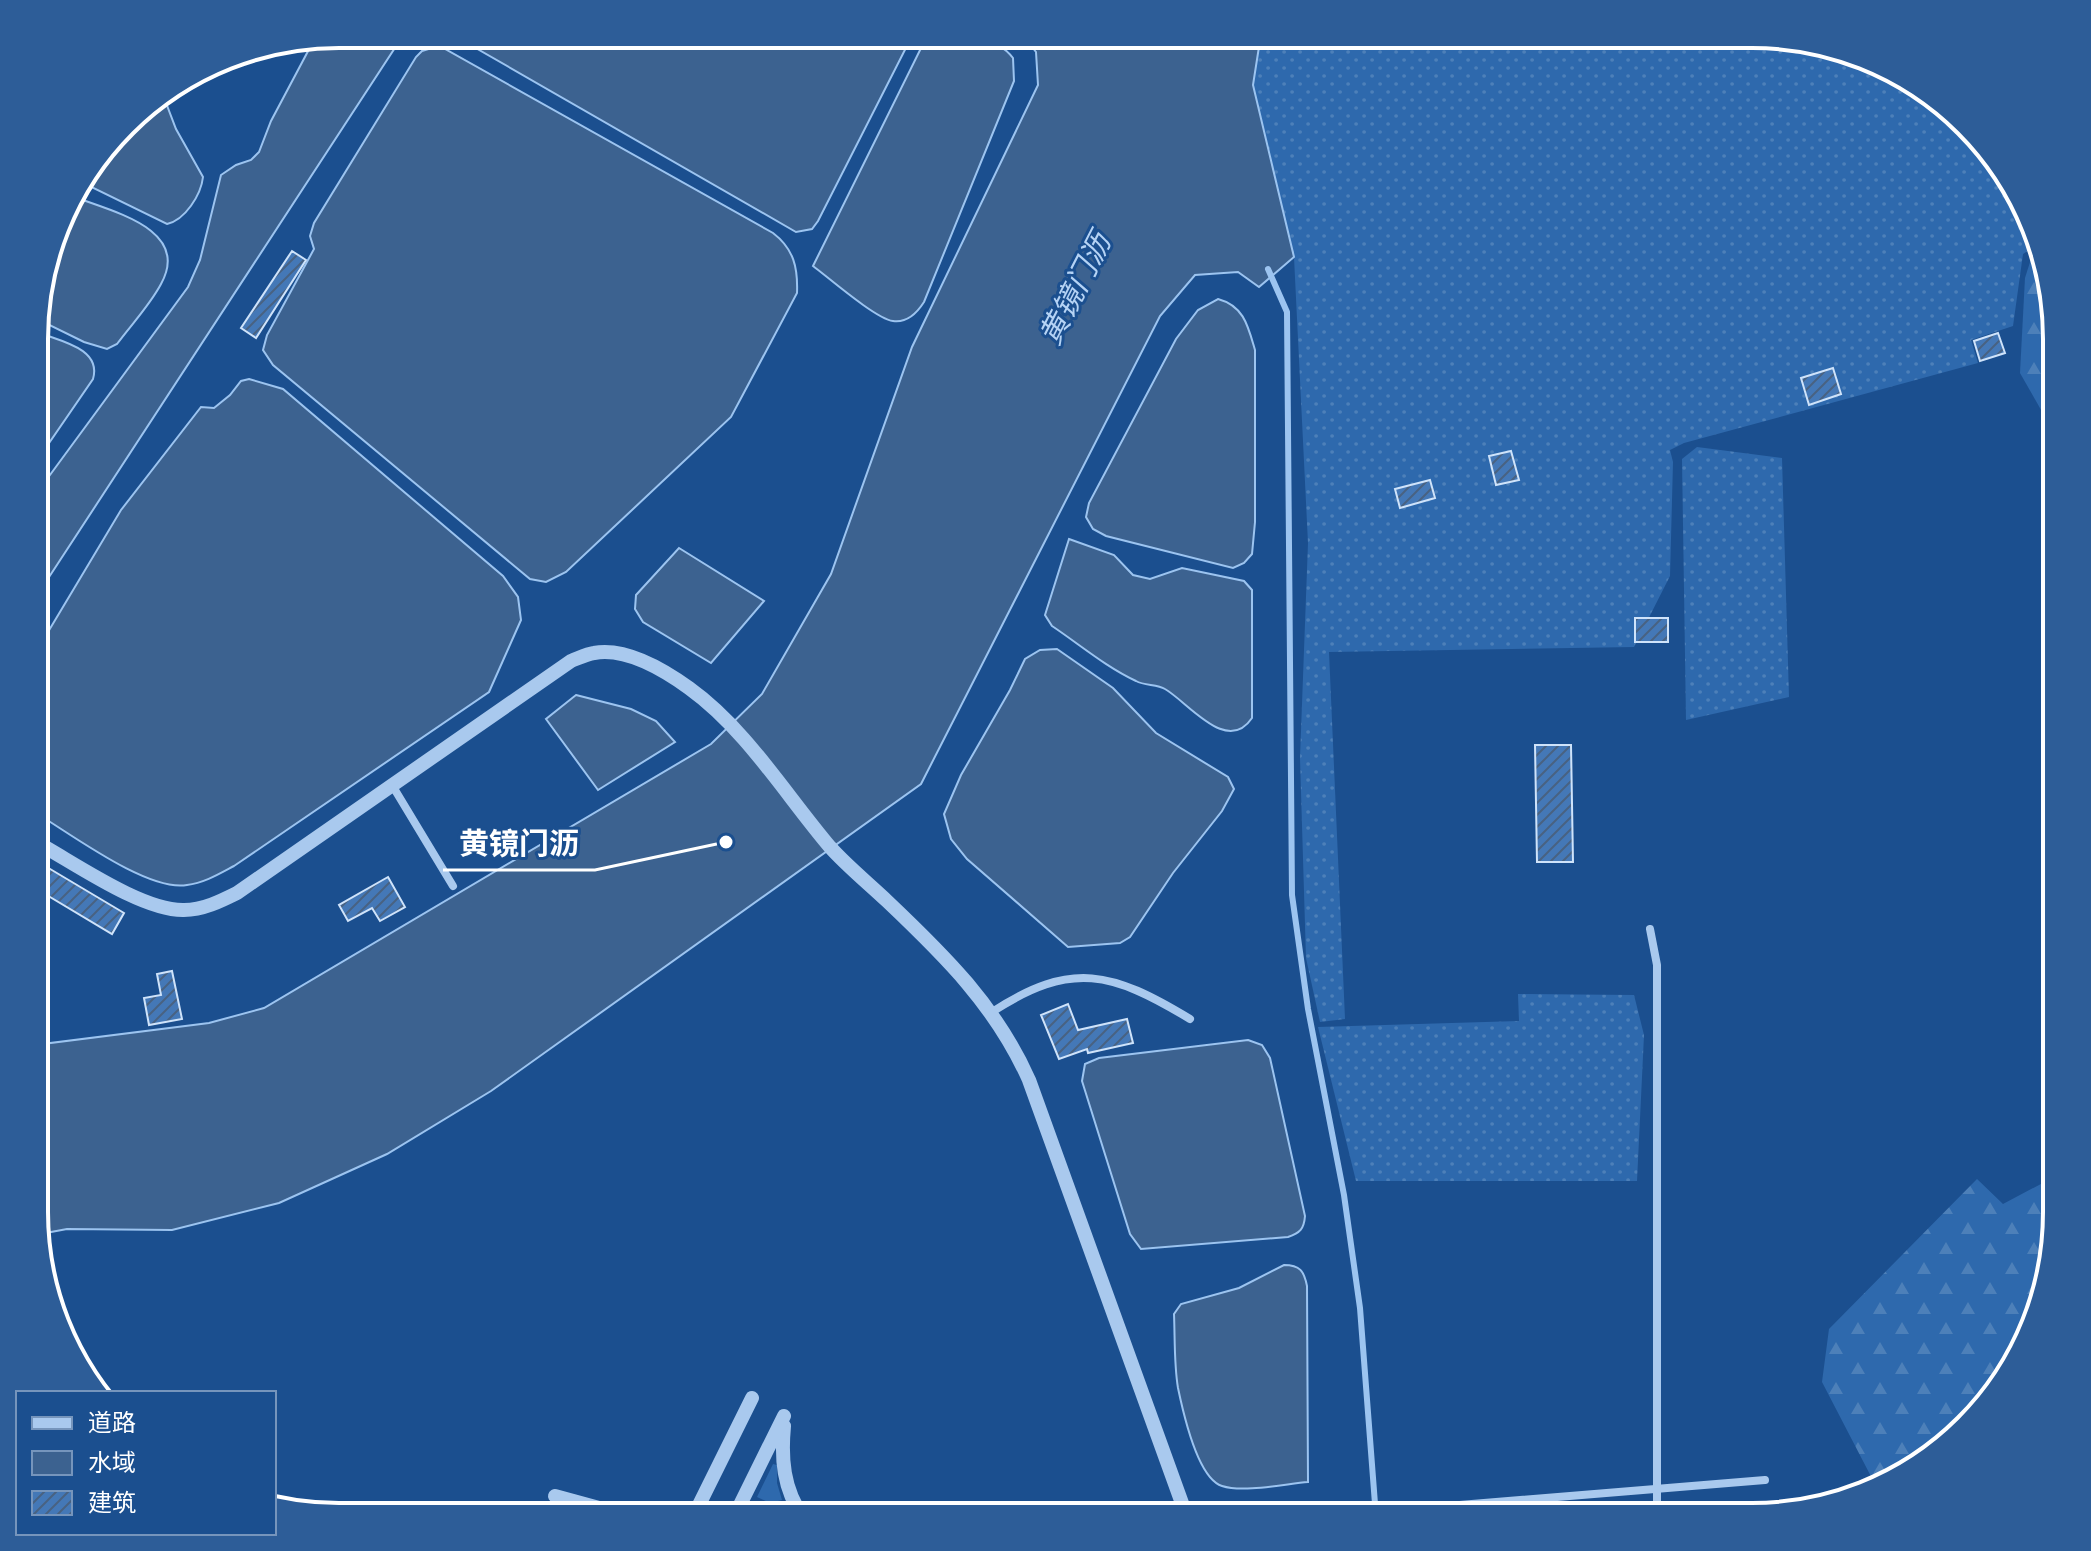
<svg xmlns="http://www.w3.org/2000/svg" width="2091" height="1551" font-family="Jost,'Noto Sans SC',sans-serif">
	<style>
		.grass { fill: #2e69ad }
		.forest { fill: url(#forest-firs) }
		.garden { fill: url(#garden-dots) }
		.water { fill: #3c6290; stroke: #9cc4f0; stroke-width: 2 }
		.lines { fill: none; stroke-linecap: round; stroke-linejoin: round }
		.stream { stroke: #9cc4f0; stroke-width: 6 }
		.building { fill: url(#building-hatch); stroke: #cfe3fa; stroke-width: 2 }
		.minor { stroke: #a9c9ee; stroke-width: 8 }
		.tertiary { stroke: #a9c9ee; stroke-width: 14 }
		.labels { text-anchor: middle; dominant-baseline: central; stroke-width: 6; stroke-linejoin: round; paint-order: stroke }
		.water-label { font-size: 30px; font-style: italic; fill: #b5d3f5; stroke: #1b4f8f }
		.rim { fill: none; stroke: #fff; stroke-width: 4 }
		.leader { fill: none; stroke: #fff; stroke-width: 3 }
		.callout-dot { fill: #fff; stroke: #1b4f8f; stroke-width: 3 }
		.callout-label { font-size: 30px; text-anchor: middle; font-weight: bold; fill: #fff; stroke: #1b4f8f; stroke-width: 6; stroke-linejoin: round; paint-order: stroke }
	</style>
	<defs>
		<pattern id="forest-firs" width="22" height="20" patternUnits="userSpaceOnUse" patternTransform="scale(2)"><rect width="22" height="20" fill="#2e69ad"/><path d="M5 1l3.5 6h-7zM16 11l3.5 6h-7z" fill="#4d80b9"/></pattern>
		<pattern id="garden-dots" width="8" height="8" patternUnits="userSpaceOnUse" patternTransform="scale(2)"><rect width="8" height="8" fill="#2e69ad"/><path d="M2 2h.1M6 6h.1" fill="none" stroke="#4d80b9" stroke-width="1.8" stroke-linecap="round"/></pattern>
		<pattern id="building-hatch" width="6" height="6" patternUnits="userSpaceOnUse" patternTransform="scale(2)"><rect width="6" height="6" fill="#4478b7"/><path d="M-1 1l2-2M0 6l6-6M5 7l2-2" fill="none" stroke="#486282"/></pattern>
	</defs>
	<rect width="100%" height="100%" fill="#1b4f8f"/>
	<path class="grass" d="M773,1464L777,1465V1483L782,1500L770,1503L757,1497Z"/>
	<g class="forest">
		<path d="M2037,254L2057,339V438L2020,373L2025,278L2031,259Z"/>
		<path d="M2056,1176V1232L2034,1328L1982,1413L1886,1486L1877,1488L1822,1382L1829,1329L1977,1179L2003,1204Z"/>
	</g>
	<g class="garden">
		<path d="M1261,34L1772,35L1868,57L1953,109L2026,205L2035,246L2023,254L2013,326L1971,340L1978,363L1684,443L1670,450L1673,462L1670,576L1634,647L1329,652L1345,1019L1320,1022L1306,958L1300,758L1308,543L1294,257L1253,85Z"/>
		<path d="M1697,447L1782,458L1789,697L1686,720L1682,459Z"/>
		<path d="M1518,994L1634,995L1644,1035L1637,1181H1356L1318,1027L1519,1021Z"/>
	</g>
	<g class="water">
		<path d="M339,34H404L36,597V494L188,287L200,260L221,175L236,165L251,160L259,152L271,121L315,38Z"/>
		<path d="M459,34H913L818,221L812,229L796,232L467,43Z"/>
		<path d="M928,34C957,34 994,33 1013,58L1014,81L924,302C917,313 907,323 893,321C876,319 829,278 813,266Z"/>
		<path d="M1022,34H1261L1253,85L1294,257L1259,287L1238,272L1195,275L1160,316L921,784L491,1091L387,1154L279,1203L172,1230L67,1229L35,1235V1045L209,1023L264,1008L711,744L762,694L831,574L912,347L1038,85L1036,52Z"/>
		<path d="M435,47L445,49L773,233C794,249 798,268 797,293L731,417L566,572L546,582L530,579L273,365L263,350L267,335L314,249L310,236L314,223L416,57L422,51Z"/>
		<path d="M163,95L176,129L203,177C201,195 185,220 167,224L79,181L138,109Z"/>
		<path d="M72,196C109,211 192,228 161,284C150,305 131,325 117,344L107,349L84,342L37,319V299Z"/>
		<path d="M1218,299C1244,306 1248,326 1255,350V522L1252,554L1244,563L1233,568L1106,536L1093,529L1086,517L1089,503L1176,339L1198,310Z"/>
		<path d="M37,332C59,341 102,348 93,379L36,462Z"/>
		<path d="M249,379L283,389L503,576L518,597L521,620L489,692L234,866C219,874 204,883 187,885C148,892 71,834 36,813V652L121,510L201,407L214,408L230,395L241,381Z"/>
		<path d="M1069,539L1114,555L1133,575L1150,579L1182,568L1244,581L1252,590V718C1227,755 1189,703 1165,689C1157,684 1145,686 1136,681C1106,667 1079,644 1052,626L1045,615Z"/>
		<path d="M679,548L764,601L711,663L643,622L635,609L636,595Z"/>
		<path d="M1057,649L1113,688L1156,733L1228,777L1234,789L1222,811L1173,873L1130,937L1120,943L1068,947L967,859L951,839L944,814L961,775L1010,690L1025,659L1040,650Z"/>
		<path d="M576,695L631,709L656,721L675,742L598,790L546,719Z"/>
		<path d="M1248,1040L1262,1045L1270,1058L1305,1216C1304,1229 1300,1233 1288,1237L1141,1249L1130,1234L1082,1081L1085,1064L1099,1058Z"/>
		<path d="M1284,1265C1300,1265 1304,1271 1307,1286L1308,1482C1285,1484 1243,1493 1222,1486C1197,1478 1183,1412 1178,1388C1174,1365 1175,1338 1174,1314L1181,1304L1239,1288Z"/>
	</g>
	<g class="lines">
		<path class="stream" d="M1268,269L1287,312L1292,895L1308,1009L1344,1195L1360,1308L1376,1517"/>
	</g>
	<g class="building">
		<path d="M292,251L306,260L256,338L241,328Z"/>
		<path d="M1998,333L2005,353L1980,361L1974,341Z"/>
		<path d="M1833,368L1841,394L1809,405L1801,378Z"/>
		<path d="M1511,451L1519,480L1496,485L1489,456Z"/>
		<path d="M1430,480L1435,498L1400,508L1395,489Z"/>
		<rect x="1635" y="618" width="33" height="24"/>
		<path d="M1535,745H1571L1573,862H1537Z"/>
		<path d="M35,860L124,913L112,934L35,888Z"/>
		<path d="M388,877L405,907L380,921L372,908L348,921L339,905Z"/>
		<path d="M172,971L182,1019L149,1025L144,998L161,995L157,974Z"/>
		<path d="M1068,1004L1078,1030L1127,1019L1133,1043L1088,1053L1087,1049L1059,1059L1041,1015Z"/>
	</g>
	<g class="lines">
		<g class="minor">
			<path d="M392,785L453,886"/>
			<path d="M1650,929L1657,965V1517"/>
			<path d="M992,1012C1072,960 1112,972 1190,1019"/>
			<path d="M1314,1517L1765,1480"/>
		</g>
		<g class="tertiary">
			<path d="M36,842C73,862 142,911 184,910C203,910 221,901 237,893L571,661C579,658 587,654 594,653C626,647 664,670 689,688C746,729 785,794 830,847C847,866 868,883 887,901C945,956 996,1006 1029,1080L1187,1517"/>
			<path d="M784,1426C781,1458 783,1489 803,1517"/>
			<path d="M555,1496L632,1517"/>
			<path d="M693,1517L752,1398"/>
			<path d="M734,1517L784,1416"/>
		</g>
	</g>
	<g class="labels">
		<g class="water-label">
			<text transform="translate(1075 289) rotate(-63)">黄镜门沥</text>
		</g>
	</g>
	<path d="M0 0H2091V1551H0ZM339 48H1752A291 291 0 0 1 2043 339V1212A291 291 0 0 1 1752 1503H339A291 291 0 0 1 48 1212V339A291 291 0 0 1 339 48Z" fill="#2d5d98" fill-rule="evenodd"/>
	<path class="rim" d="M339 48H1752A291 291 0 0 1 2043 339V1212A291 291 0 0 1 1752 1503H339A291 291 0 0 1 48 1212V339A291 291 0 0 1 339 48Z"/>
	<path class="leader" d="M726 842L595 870H443"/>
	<circle class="callout-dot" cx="726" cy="842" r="8"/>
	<g class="callout-label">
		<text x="519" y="854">黄镜门沥</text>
	</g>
	<rect x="16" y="1391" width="260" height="144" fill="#1b4f8f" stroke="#7695bc" stroke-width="2"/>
	<rect x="32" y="1417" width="40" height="12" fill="#a9c9ee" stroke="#7695bc" stroke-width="2"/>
	<text x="88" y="1431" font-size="24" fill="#ffffff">道路</text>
	<rect x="32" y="1451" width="40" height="24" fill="#3c6290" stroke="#7695bc" stroke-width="2"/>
	<text x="88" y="1471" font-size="24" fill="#ffffff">水域</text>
	<rect x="32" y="1491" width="40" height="24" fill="url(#building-hatch)" stroke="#7695bc" stroke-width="2"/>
	<text x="88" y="1511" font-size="24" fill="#ffffff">建筑</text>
</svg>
